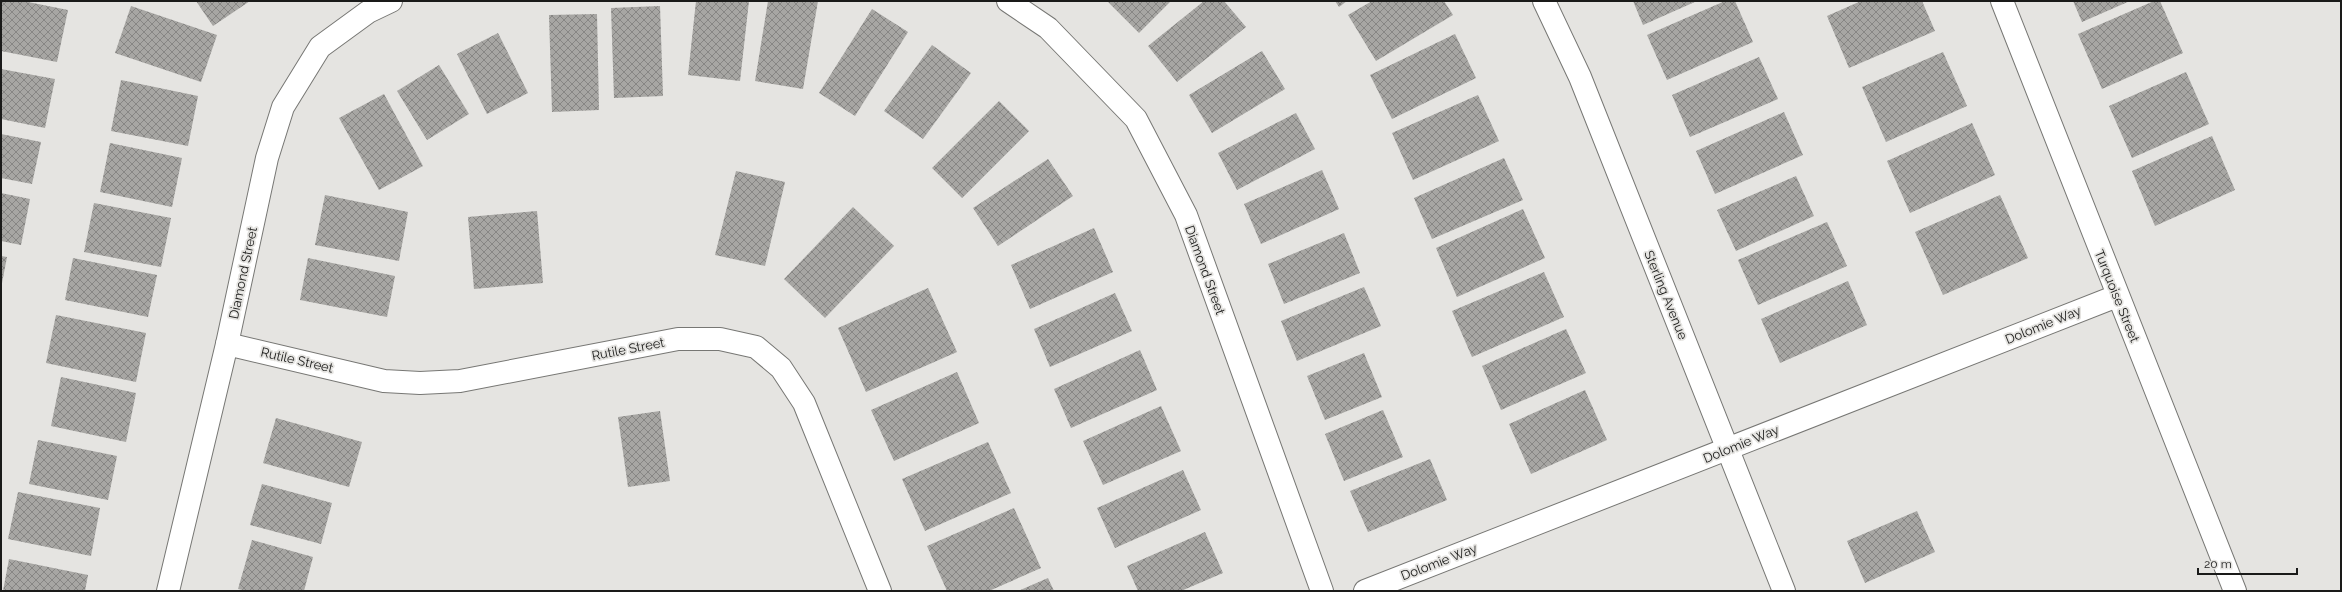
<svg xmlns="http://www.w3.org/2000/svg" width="2342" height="592" font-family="Raleway,sans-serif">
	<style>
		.building { fill: url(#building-cross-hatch) }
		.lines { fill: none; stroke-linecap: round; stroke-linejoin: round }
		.minor-casing { stroke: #777774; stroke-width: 24 }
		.minor { stroke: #fff; stroke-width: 22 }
		.labels { text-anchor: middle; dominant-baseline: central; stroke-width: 3.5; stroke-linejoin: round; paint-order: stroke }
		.street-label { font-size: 13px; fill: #1a1a19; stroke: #e5e4e1 }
	</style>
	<defs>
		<pattern id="building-cross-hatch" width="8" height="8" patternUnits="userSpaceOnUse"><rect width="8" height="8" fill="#a7a6a3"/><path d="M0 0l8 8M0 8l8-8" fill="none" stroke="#878684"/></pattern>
	</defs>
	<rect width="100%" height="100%" fill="#e5e4e1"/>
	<g class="building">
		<path d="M1,1H23L68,10L57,62L1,51Z"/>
		<path d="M196,1H250L213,26Z"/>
		<path d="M696,1H749L740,81L688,75Z"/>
		<path d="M768,1H818L803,89L755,81Z"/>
		<path d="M1107,1H1171L1139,33Z"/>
		<path d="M1204,1H1224L1246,27L1177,82L1148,46Z"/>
		<path d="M1335,1H1347L1339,7Z"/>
		<path d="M1372,1H1444L1453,15L1376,61L1348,15Z"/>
		<path d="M1633,1H1697L1643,25Z"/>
		<path d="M1725,1H1735L1753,42L1667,80L1647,35Z"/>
		<path d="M1861,1H1922L1935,31L1849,68L1827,16Z"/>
		<path d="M2073,1H2130L2082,22Z"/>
		<path d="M2154,1H2160L2183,53L2102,89L2078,34Z"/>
		<path d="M131,6L217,35L201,82L115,53Z"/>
		<path d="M660,6L663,96L614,98L611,8Z"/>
		<path d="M872,9L908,32L855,116L819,93Z"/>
		<path d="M597,14L599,110L552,112L549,15Z"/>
		<path d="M498,33L528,93L487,114L457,54Z"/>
		<path d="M1455,34L1476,78L1392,119L1370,75Z"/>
		<path d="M932,45L971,73L923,139L884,111Z"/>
		<path d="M1262,51L1285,89L1212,133L1189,95Z"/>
		<path d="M1943,52L1967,106L1886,142L1862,87Z"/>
		<path d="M1759,57L1778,99L1690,137L1672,95Z"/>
		<path d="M439,65L469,114L427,140L397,91Z"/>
		<path d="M1,69L55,79L45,128L1,119Z"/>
		<path d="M2186,72L2209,124L2132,158L2109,106Z"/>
		<path d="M121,80L198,96L188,146L111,131Z"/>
		<path d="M384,94L423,166L379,190L339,118Z"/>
		<path d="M1478,95L1499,141L1413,180L1392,133Z"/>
		<path d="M999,101L1029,131L962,198L932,168Z"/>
		<path d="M1784,112L1803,155L1715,194L1696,151Z"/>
		<path d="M1296,113L1315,149L1237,190L1218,153Z"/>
		<path d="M1972,123L1995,175L1910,213L1887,161Z"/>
		<path d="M1,134L41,142L32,184L1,178Z"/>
		<path d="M2212,136L2235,190L2155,226L2132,171Z"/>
		<path d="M110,143L182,158L172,207L100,192Z"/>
		<path d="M1504,158L1523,200L1432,239L1414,198Z"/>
		<path d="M1048,159L1073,196L998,246L973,208Z"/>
		<path d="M1322,170L1339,209L1261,244L1244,204Z"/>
		<path d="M736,171L785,182L765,266L715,255Z"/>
		<path d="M1796,176L1814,216L1736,251L1717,210Z"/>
		<path d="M1,193L30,199L21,245L1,241Z"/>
		<path d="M325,195L408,212L399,261L315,245Z"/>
		<path d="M2000,195L2028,258L1943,295L1915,232Z"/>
		<path d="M94,203L171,218L161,267L84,252Z"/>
		<path d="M853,207L894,246L825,318L784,279Z"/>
		<path d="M1523,209L1545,258L1457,297L1436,248Z"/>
		<path d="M537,211L543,283L474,289L468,217Z"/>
		<path d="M1827,222L1847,266L1758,305L1738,260Z"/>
		<path d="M1094,228L1113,272L1030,309L1011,265Z"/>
		<path d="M1344,233L1360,273L1284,304L1268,264Z"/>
		<path d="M1,256L7,257L2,283H1Z"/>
		<path d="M73,258L157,275L148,317L65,300Z"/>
		<path d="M308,258L395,276L387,317L300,300Z"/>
		<path d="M1544,272L1564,317L1472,357L1452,311Z"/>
		<path d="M1848,281L1867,325L1780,363L1761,319Z"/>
		<path d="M1364,287L1381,326L1297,361L1281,321Z"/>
		<path d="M928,288L957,352L866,392L838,328Z"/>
		<path d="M1115,293L1132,331L1050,367L1034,329Z"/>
		<path d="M56,315L146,333L136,382L46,363Z"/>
		<path d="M1566,329L1586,373L1501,410L1482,366Z"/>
		<path d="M1140,350L1157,390L1071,428L1054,389Z"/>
		<path d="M1364,353L1382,397L1325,420L1307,376Z"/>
		<path d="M957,372L979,423L894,461L871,410Z"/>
		<path d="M61,377L136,393L126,442L51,426Z"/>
		<path d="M1585,390L1607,440L1531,474L1509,424Z"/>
		<path d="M1161,406L1181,451L1103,485L1083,441Z"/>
		<path d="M1383,410L1403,457L1344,481L1325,434Z"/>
		<path d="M660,411L670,481L628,487L618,417Z"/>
		<path d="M276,418L362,442L349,487L263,463Z"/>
		<path d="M38,440L117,456L108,500L29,484Z"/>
		<path d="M988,442L1011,493L925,531L902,479Z"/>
		<path d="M1430,459L1447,500L1368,532L1350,491Z"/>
		<path d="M1183,470L1201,510L1115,548L1097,508Z"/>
		<path d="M262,484L332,503L321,544L250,525Z"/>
		<path d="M18,492L100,508L91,556L8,539Z"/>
		<path d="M1014,508L1041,568L989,591H947L927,546Z"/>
		<path d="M1917,511L1935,552L1865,583L1847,541Z"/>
		<path d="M1205,532L1223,573L1181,591H1138L1127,566Z"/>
		<path d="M252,540L313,557L304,591H247L238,589Z"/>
		<path d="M9,559L88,575L85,591H3Z"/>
		<path d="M1048,578L1054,591H1018Z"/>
	</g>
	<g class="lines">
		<defs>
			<g id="minor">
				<path d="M1008,1L1048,28L1136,119L1186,215L1322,591"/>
				<path d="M1544,1L1580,77L1784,591"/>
				<path d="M2002,1L2235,591"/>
				<path d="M227,344L384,381L420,383L460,381L678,339H720L756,347L781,368L804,403L880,591"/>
				<path d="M168,591L227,344L267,158L283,107L320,47L368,12L391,1"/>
				<path d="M1365,591L2117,296"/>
			</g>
		</defs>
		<use href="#minor" class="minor-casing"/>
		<use href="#minor" class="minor"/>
	</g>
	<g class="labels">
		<g class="street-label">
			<text transform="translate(1205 270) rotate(70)">Diamond Street</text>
			<text transform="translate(243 273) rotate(-78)">Diamond Street</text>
			<text transform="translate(1666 295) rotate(68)">Sterling Avenue</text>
			<text transform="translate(2117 296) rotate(68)">Turquoise Street</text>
			<text transform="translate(2043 325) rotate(-22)">Dolomie Way</text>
			<text transform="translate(628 349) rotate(-11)">Rutile Street</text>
			<text transform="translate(297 360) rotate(13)">Rutile Street</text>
			<text transform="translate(1741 444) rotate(-22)">Dolomie Way</text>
			<text transform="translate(1439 562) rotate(-21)">Dolomie Way</text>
		</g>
	</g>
	<rect width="2342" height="592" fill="none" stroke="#1a1a19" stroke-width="4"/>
	<path d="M2198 568v6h99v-6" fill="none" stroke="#1a1a19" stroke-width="2"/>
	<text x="2204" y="568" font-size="12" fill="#1a1a19" stroke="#e5e4e1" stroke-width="3" paint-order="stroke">20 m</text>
</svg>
